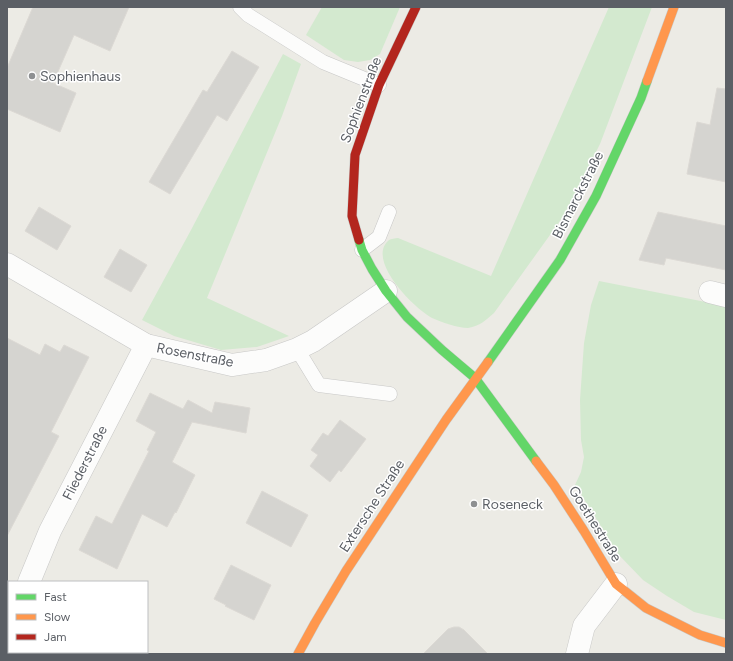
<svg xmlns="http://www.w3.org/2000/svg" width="733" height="661" font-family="Figtree,sans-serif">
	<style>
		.green { fill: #d3e9cf }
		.building { fill: #d5d4d0; stroke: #dcd9d4 }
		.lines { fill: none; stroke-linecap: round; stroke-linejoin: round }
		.lane-casing { stroke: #c8c8c7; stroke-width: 15 }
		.street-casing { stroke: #c8c8c7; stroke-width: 23 }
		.fast-casing { stroke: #c8c9c7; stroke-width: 10 }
		.slow-casing { stroke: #c8c9c7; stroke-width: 10 }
		.jam-casing { stroke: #c8c9c7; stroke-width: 10 }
		.lane { stroke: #fcfcfb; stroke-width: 14 }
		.street { stroke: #fcfcfb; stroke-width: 22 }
		.fast { stroke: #63d668; stroke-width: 9 }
		.slow { stroke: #ff974d; stroke-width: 9 }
		.jam { stroke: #b3261e; stroke-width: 9 }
		.poi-dot { fill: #8e9092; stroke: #fff; stroke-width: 1.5 }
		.labels { text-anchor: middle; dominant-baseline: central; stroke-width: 3; stroke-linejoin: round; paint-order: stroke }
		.poi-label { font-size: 14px; fill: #5b5f65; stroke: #fff; text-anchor: start }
		.street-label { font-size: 14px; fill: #5b5f65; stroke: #fff }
	</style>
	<rect width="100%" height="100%" fill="#ecebe5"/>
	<g class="green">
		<path d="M322,7H400L380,54L370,60L358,62L344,60L306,35Z"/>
		<path d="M609,7H652L600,144L565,214L494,313C486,320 480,326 468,328C458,328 441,322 432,318C415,309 365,260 389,240C391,239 395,238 398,238L491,276Z"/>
		<path d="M283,54L301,64L282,116L207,298L289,336L257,347L221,350L174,336L142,320L191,230Z"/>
		<path d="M599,281L726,306V620L694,612L667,596L643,580L619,555L575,485L581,472L584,457L581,440L580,400L584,343L591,305Z"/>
	</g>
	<g class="building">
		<path d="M33,7H129L110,51L74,35L53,83L76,93L60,132L7,109V68Z"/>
		<path d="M232,51L259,67L227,121L217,115L170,194L149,182L203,90L207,92Z"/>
		<path d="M717,88L726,89V182L687,174L697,122L710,125Z"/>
		<path d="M39,207L71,226L57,250L25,231Z"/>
		<path d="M658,212L726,226V270L666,258L664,265L639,260Z"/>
		<path d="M120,249L147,265L131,292L104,277Z"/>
		<path d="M7,338L40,355L45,344L60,352L64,345L89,357L51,432L59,436L7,536Z"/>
		<path d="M150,393L183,409L188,400L212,413L215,402L250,408L246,433L192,422L172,462L195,475L176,513L175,512L167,527L142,514L117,569L79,550L96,516L112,524L149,451L147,450L156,432L136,421Z"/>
		<path d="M340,420L366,439L341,472L339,470L330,482L310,466L318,455L311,450L323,433L328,436Z"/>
		<path d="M262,491L308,515L291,547L246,523Z"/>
		<path d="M231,565L271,585L254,620L225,606L226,605L214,599Z"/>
		<path d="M454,627H459L464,630L488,654H423L448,629Z"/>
	</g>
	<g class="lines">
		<defs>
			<g id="lane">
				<path d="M240,7L248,15L323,62L379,85"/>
				<path d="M362,250L379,237L389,212"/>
				<path d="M297,349L319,385L390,394"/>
			</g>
			<g id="street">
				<path d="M7,264L146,345L232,365L266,360L297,349L313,341L386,291"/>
				<path d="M710,292L726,296"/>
				<path d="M29,582L50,531L146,345"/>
				<path d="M7,634L9,629"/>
				<path d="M577,654L584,626L616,584"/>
			</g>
			<g id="fast">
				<path d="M359,240L362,250L372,269L386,291L407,317L442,350L475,378L536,461"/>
				<path d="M488,362L560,260L596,196L641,98L647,81"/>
			</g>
			<g id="slow">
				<path d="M647,81L674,7"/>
				<path d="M536,461L554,485L584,531L616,584L646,608L700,635L726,643"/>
				<path d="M298,654L315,623L346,571L446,420L488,362"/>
			</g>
			<path id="jam" d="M359,240L352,216L355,155L379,85L416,7"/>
		</defs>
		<use href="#lane" class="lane-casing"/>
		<use href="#street" class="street-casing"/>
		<use href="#fast" class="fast-casing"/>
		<use href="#slow" class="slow-casing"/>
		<use href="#jam" class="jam-casing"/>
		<use href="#lane" class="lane"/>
		<use href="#street" class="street"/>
		<use href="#fast" class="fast"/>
		<use href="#slow" class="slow"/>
		<use href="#jam" class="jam"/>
	</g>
	<g class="poi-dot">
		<circle cx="32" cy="76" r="4"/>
		<circle cx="474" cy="504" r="4"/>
	</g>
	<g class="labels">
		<g class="poi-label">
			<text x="40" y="76">Sophienhaus</text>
			<text x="482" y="504">Roseneck</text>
		</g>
		<g class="street-label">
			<text transform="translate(361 100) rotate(-69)">Sophienstraße</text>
			<text transform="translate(578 195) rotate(-63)">Bismarckstraße</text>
			<text transform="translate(195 355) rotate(11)">Rosenstraße</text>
			<text transform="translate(85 463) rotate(-63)">Fliederstraße</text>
			<text transform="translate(372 506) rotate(-57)">Extersche Straße</text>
			<text transform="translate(595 524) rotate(58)">Goethestraße</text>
		</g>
	</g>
	<rect width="733" height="661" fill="none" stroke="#5b5f65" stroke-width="16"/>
	<rect x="8" y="581" width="140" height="72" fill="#ffffff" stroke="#bdbfc1"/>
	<rect x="16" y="594" width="20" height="6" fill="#63d668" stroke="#bdbfc1"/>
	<text x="44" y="601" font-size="12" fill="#5b5f65">Fast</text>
	<rect x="16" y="614" width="20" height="6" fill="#ff974d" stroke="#bdbfc1"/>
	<text x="44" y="621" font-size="12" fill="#5b5f65">Slow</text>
	<rect x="16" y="634" width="20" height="6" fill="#b3261e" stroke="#bdbfc1"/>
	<text x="44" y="641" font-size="12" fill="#5b5f65">Jam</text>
</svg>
